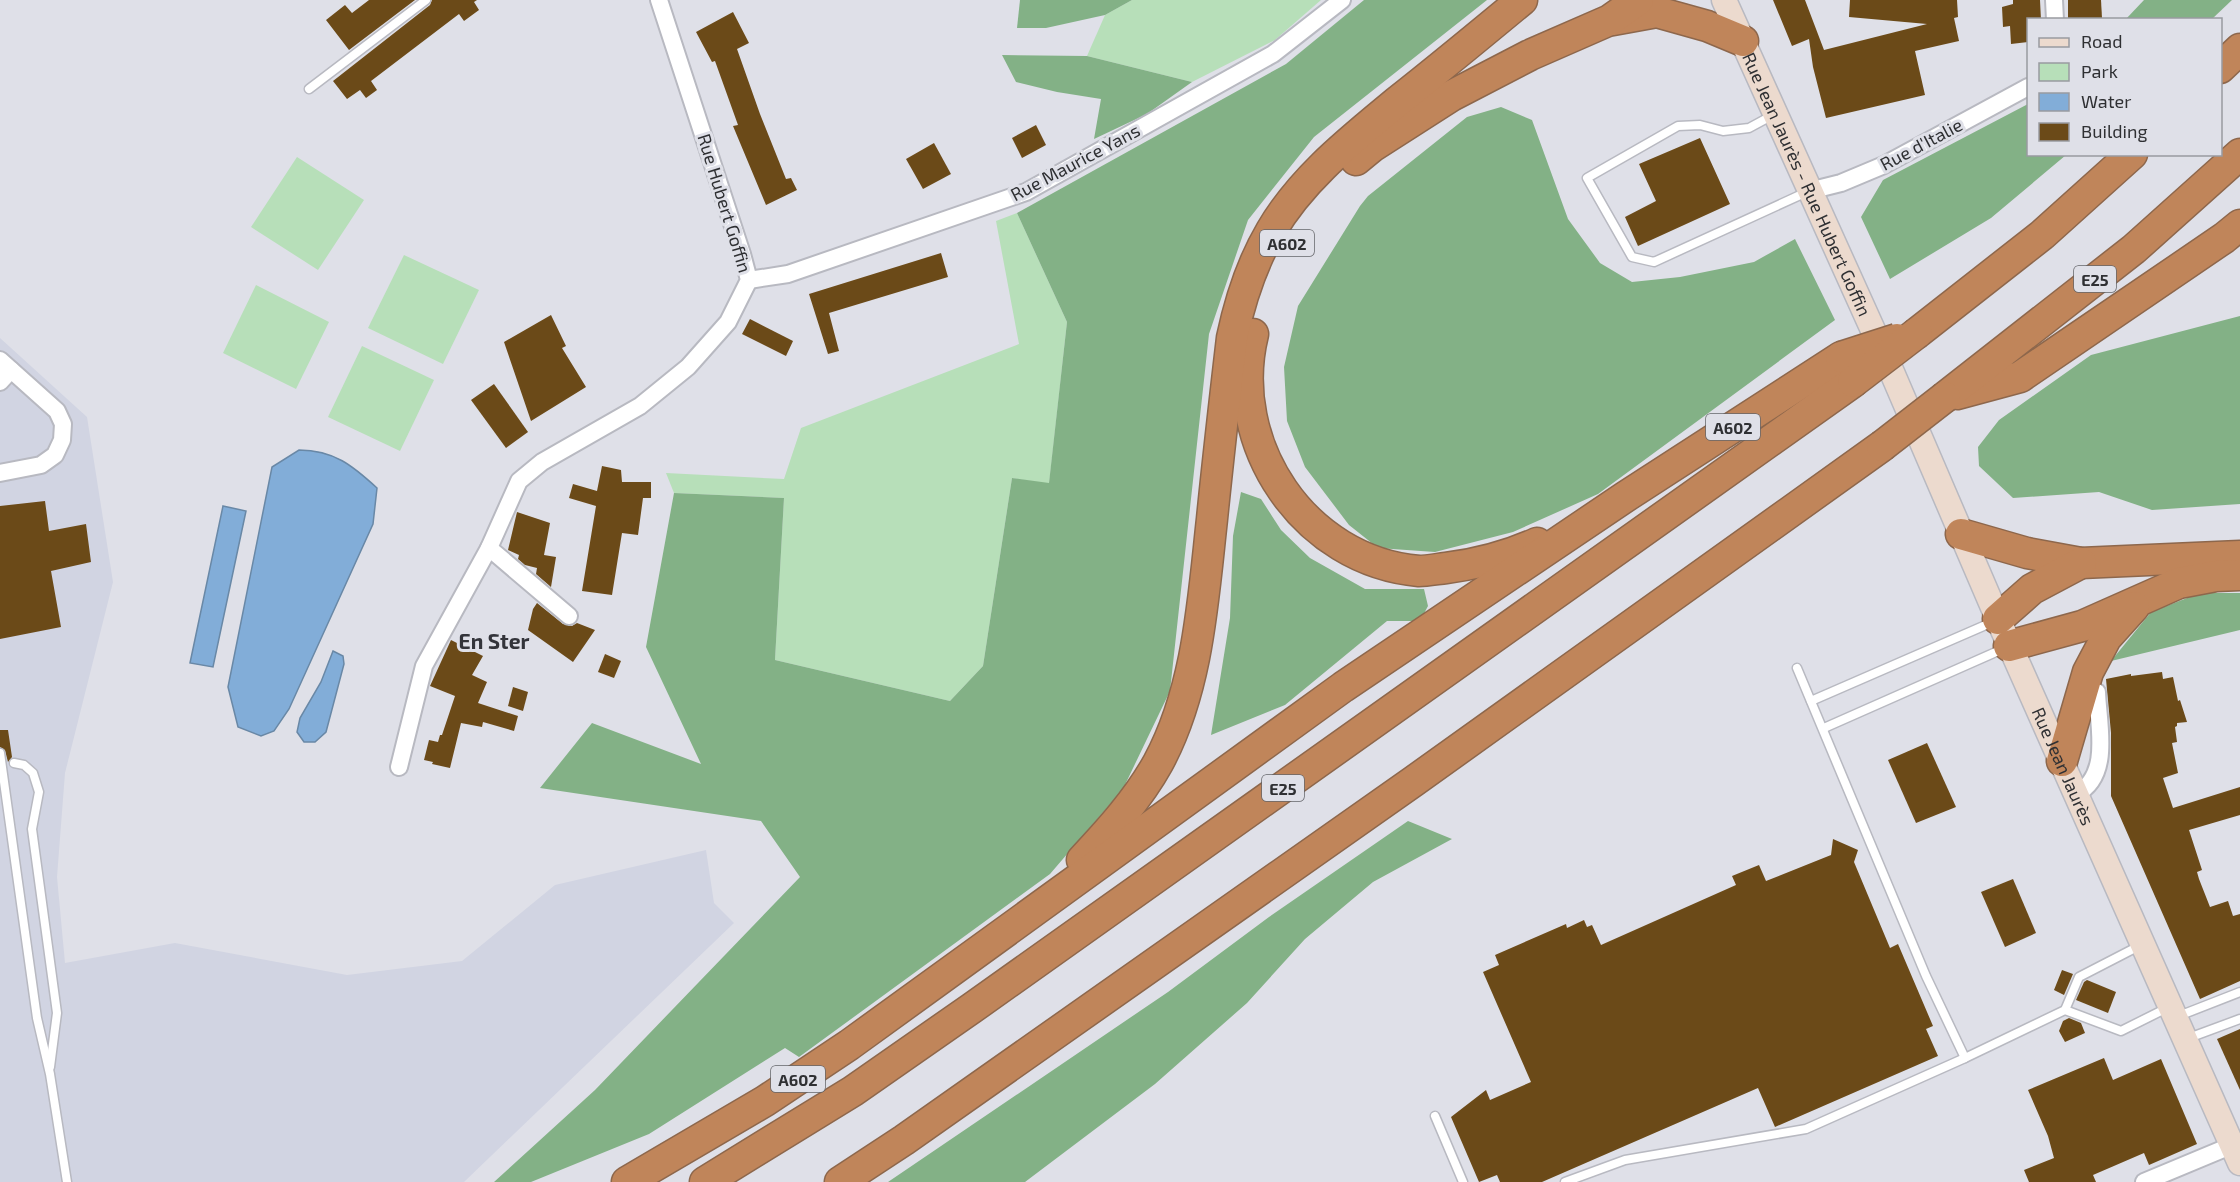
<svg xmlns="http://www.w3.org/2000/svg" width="2240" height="1182" font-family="'Exo 2',sans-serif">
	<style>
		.built { fill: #d1d4e2 }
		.green { fill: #b7dfb9 }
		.forest { fill: #83b186 }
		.water { fill: #82add8; stroke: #6988a6; stroke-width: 1.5 }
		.building { fill: #6b4a18 }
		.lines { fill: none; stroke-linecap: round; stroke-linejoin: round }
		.service-casing { stroke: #b8b9c1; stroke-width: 11 }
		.minor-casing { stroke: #b8b9c1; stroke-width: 20 }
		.secondary-casing { stroke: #b8b9c1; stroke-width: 27 }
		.motorway-casing { stroke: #8d674c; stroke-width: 33 }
		.service { stroke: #fff; stroke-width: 8 }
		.minor { stroke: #fff; stroke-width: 16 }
		.secondary { stroke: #ecdace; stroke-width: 24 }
		.motorway { stroke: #c0855a; stroke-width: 30 }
		.motorway-bridge-casing { stroke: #8d674c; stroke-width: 33; stroke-linecap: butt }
		.motorway-bridge { stroke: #c0855a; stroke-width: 30 }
		.labels { text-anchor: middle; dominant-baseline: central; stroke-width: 6; stroke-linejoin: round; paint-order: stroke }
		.shield { fill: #dfe0e8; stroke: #646569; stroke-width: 1.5 }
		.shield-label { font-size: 16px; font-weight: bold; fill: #2f3033 }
		.street-label { font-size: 18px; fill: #2f3033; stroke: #dfe0e8 }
		.quarter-label { font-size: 21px; font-weight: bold; fill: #33343a; stroke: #dfe0e8 }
	</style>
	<rect width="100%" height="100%" fill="#dfe0e8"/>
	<path class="built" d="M0,338L87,417L113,582L65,773L57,877L65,963L175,943L347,975L462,961L555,885L706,850L714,903L734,923L464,1182H0Z"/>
	<g class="green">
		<path d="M1132,0H1321L1275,40L1192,82L1087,56L1105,15Z"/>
		<path d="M297,157L364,200L318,270L251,227Z"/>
		<path d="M1017,213L1067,322L1049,484L1012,478L983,666L950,701L775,660L784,498L674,493L666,473L784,479L801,428L1019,344L996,221Z"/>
		<path d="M404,255L479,290L443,364L368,328Z"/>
		<path d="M256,285L329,322L296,389L223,353Z"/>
		<path d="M362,346L434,380L400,451L328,417Z"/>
	</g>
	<g class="forest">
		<path d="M1020,0H1132L1105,15L1046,28H1017Z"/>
		<path d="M1364,0H1487L1314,137L1248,220L1209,334L1170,691L1123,789L1050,874L799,1057L785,1048L649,1134L531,1182H494L595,1090L800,877L761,821L540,788L592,723L701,764L646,647L674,493L784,498L775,660L950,701L983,666L1012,478L1049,483L1067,322L1017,213L1286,64Z"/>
		<path d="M2144,0H2232L2212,19H2126Z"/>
		<path d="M1002,55L1087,56L1192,82L1147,114L1094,139L1101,99L1057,92L1016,82Z"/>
		<path d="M2028,104V154L2066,155L1991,218L1890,279L1861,217L1883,180Z"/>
		<path d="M1501,107L1532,120L1568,219L1600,263L1632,282L1680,277L1754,262L1795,239L1835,320L1598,494L1513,532L1435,552L1378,548L1349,525L1305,467L1287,421L1284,367L1298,306L1360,206L1368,196L1467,117Z"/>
		<path d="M2240,316V504L2152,510L2099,492L2013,498L1979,466L1978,447L1999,420L2091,355Z"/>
		<path d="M1241,492L1261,499L1281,530L1310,558L1365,589H1424L1428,606L1420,621H1387L1285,705L1211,735L1230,618L1233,536Z"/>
		<path d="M2200,593H2240V630L2111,661L2151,612Z"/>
		<path d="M1408,821L1452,839L1373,882L1305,939L1247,1003L1155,1084L1025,1182H888L1168,992L1269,917Z"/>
	</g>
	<g class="water">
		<path d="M299,450C334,450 353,466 377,488L373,524L289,709L274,731L261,736L238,727L228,687L272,467Z"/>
		<path d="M223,506L246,511L213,667L190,663Z"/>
		<path d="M333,651L343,656L344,664L326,732L315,742H304L297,732L300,718L321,682Z"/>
	</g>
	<g class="building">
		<path d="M369,0H415L349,50L326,20L345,5L352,13Z"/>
		<path d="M432,0H477L474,2L479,10L464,21L459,14L371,81L377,90L366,98L360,90L347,99L333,81L430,5Z"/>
		<path d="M1773,0H1805L1824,50L1927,24L1849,17L1850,0H1957L1958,17L1954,18L1959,41L1915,51L1925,95L1826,118L1813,67L1809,39L1792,46Z"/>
		<path d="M2013,0H2040L2041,20H2028V42L2011,44L2010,26L2003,27L2002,7L2013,4Z"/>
		<path d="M2068,0H2101L2102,18L2068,20Z"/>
		<path d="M733,12L749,43L737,49L760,114L786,179L791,178L797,190L766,205L733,126L738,125L715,61L712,62L696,32Z"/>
		<path d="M1036,125L1046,145L1022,158L1012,138Z"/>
		<path d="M1700,138L1730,204L1638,246L1625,217L1656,201L1639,164Z"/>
		<path d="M934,143L951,174L923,189L906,159Z"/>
		<path d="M941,253L948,277L829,313L839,351L828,354L809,294Z"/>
		<path d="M551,315L566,346L562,348L586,387L531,421L504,342Z"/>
		<path d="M750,319L793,341L786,356L742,334Z"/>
		<path d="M494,384L528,432L506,448L471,400Z"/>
		<path d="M602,466L621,470L622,482H651V498H643L638,535L622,533L612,595L582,591L596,506L569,498L573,484L597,491Z"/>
		<path d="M45,501L49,531L86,524L91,562L51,571L61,627L0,639V506Z"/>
		<path d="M517,512L550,523L544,555L556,557L551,587L536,574L537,568L525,565L518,559L519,555L508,550Z"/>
		<path d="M537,603L563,624L572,626L577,623L595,630L573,662L528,630L533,609Z"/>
		<path d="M451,640L483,656L472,675L487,682L478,703L518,716L514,731L483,722L482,727L461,723L450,768L432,764L433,762L424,760L429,740L438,742L440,735H442L455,696L430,686Z"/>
		<path d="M605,654L621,661L614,678L598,672Z"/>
		<path d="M2162,672L2163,679L2173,677L2178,701L2180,700L2187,722L2177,723V726L2175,727L2177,742L2172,743L2178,773L2163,778L2173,808L2240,787V815L2189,830L2202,870L2197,872L2199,879L2210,907L2228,901L2233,916L2240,914V981L2200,999L2111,796V733L2106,679L2131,674V676Z"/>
		<path d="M513,687L528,692L523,711L508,706Z"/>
		<path d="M0,730H8L12,757L8,762L5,750L0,747Z"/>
		<path d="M1927,743L1956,807L1916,823L1888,760Z"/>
		<path d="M1833,839L1858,850L1854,862L1890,948L1898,944L1933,1026L1926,1029L1938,1056L1775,1127L1758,1088L1542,1182H1500L1497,1175L1479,1182L1451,1117L1486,1090L1490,1100L1531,1082L1483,972L1499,965L1495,955L1566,924L1567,928L1584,920L1587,927L1592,925L1601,945L1736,885L1732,876L1759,865L1766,881L1831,855Z"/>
		<path d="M2013,879L2036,933L2005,947L1981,892Z"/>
		<path d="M2062,970L2073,974L2064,995L2054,990Z"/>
		<path d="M2087,980L2116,992L2108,1013L2076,1000L2084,982Z"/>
		<path d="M2069,1018L2081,1023L2085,1033L2065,1042L2059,1031L2063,1021Z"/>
		<path d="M2240,1029V1090L2217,1039Z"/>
		<path d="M2104,1058L2113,1080L2161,1059L2197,1144L2149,1165L2144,1153L2093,1175L2096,1182H2029L2024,1170L2054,1158L2048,1136L2028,1090Z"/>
	</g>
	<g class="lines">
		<defs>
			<g id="service">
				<path d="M309,89L426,0"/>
				<path d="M1773,115L1749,128L1723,131L1700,125L1678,126L1587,178L1632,257L1654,262L1809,191"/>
				<path d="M1797,668L1926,976L1965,1058"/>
				<path d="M1811,701L1995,621"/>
				<path d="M1824,728L2005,648"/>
				<path d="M0,753L37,1018L50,1074L67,1182"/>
				<path d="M14,763L24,765L33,773L39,792L32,829L57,1013L50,1067"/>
				<path d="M2065,1010L2121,1031L2169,1007"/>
				<path d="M2176,1017L2240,992"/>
				<path d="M2186,1039L2240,1019"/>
				<path d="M1435,1116L1463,1182"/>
				<path d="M1565,1182L1625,1160L1806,1129L1965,1058L2065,1010L2079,977L2141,945"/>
			</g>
			<g id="minor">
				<path d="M2054,0L2055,20"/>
				<path d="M1809,191L1841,183L1884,165L2028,87"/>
				<path d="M749,280L788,274L1026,192L1273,54L1342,0"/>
				<path d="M0,360L57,411L63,424L62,440L55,455L41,465L0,473"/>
				<path d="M0,382L11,370"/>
				<path d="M489,548L569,616"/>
				<path d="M399,767L424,666L489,548L519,481L542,462L640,406L688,367L728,322L749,280L742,254L659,0"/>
				<path d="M2076,794C2112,776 2098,724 2097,692"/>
				<path d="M2144,1182L2240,1142"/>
			</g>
			<g id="secondary">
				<path id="s1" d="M1724,0L1891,370L1998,619L2240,1163"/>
			</g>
			<g id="motorway">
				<path d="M1613,20L1657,12L1707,26L1743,41"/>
				<path d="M2220,68L2240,49"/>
				<path d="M1356,160L1373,146L1451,96L1530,55L1610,20L1638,0"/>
				<path d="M1917,333L2042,235L2132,154"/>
				<path d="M1253,334C1226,444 1304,561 1419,571C1427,571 1437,569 1446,568C1478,564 1508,556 1537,543"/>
				<path d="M1957,394L2020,377L2224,238L2240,225"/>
				<path d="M1945,397L2134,249L2240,154"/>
				<path d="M1961,534L2027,553L2081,563L2240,556"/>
				<path d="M1998,619L2032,589L2081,563"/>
				<path d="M2009,646L2082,626L2179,583L2216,576L2240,575"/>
				<path d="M2062,761L2088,672L2106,638L2134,607"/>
				<path d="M1082,860C1110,830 1138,799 1158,763C1198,689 1203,601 1212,519C1218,459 1225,398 1232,338C1240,300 1251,265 1271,231C1302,178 1351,140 1398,101C1440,68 1481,34 1522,0"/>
				<path d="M627,1182L765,1101L849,1045L1343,687L1625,497L1841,357"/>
				<path d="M705,1182L853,1091L972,1008L1853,382"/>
				<path d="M840,1182L904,1140L1414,781L1882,446"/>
			</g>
		</defs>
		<use href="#service" class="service-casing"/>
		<use href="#minor" class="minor-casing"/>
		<use href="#secondary" class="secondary-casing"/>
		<use href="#motorway" class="motorway-casing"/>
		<use href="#service" class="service"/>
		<use href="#minor" class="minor"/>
		<use href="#secondary" class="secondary"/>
		<use href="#motorway" class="motorway"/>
		<defs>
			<g id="motorway-bridge">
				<path d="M1841,357L1897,339"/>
				<path d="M1853,382L1917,333"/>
				<path d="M1882,446L1945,397"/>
			</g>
		</defs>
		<use href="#motorway-bridge" class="motorway-bridge-casing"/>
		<use href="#motorway-bridge" class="motorway-bridge"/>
	</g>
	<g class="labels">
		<g class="shield">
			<rect x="1260" y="230" width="54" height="26" rx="4.5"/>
			<rect x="2074" y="266" width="42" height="26" rx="4.5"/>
			<rect x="1706" y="414" width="54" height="26" rx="4.5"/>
			<rect x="1262" y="775" width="42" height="26" rx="4.5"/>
			<rect x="771" y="1066" width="54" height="26" rx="4.5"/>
		</g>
		<g class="shield-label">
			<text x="1287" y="243">A602</text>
			<text x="2095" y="279">E25</text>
			<text x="1733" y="427">A602</text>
			<text x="1283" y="788">E25</text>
			<text x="798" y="1079">A602</text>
		</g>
		<g class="street-label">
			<text transform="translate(1921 144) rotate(-28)">Rue d'Italie</text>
			<text transform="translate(1075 162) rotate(-28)">Rue Maurice Yans</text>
			<text stroke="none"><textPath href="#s1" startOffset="202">Rue Jean Jaurès - Rue Hubert Goffin</textPath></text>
			<text transform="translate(725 203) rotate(73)">Rue Hubert Goffin</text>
			<text stroke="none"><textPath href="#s1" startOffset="838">Rue Jean Jaurès</textPath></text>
		</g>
		<g class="quarter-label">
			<text x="494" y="640">En Ster</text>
		</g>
	</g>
	<rect x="2027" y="18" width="195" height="138" fill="#dfe0e8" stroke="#999aa0" stroke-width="1.5"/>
	<rect x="2039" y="38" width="30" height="9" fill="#ecdace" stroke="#999aa0" stroke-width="1.5"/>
	<text x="2081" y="48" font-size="18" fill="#2f3033">Road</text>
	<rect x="2039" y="63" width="30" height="18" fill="#b7dfb9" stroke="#999aa0" stroke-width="1.5"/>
	<text x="2081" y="78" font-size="18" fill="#2f3033">Park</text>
	<rect x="2039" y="93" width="30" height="18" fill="#82add8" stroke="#999aa0" stroke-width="1.5"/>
	<text x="2081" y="108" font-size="18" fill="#2f3033">Water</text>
	<rect x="2039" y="123" width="30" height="18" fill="#6b4a18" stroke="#999aa0" stroke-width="1.5"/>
	<text x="2081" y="138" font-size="18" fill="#2f3033">Building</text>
</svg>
